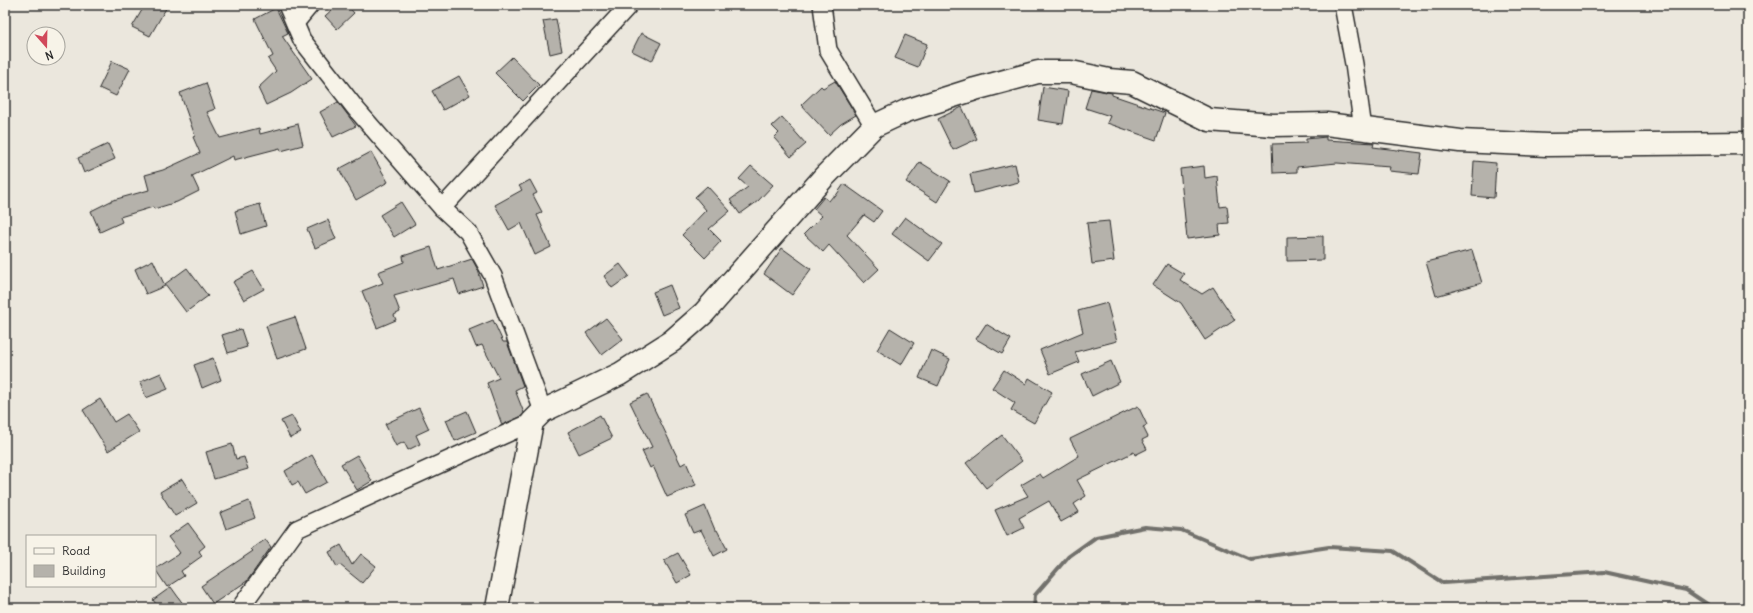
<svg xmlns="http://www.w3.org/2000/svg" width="1753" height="613" font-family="Delius,sans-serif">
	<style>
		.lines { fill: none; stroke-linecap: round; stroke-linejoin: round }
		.stream { stroke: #72716c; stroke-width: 4 }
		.building { fill: #b5b2ab; stroke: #2b2b2b }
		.street-casing { stroke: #2b2b2b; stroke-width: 20 }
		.secondary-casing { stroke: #2b2b2b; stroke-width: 25 }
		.street { stroke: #f7f3e8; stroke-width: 17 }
		.secondary { stroke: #f7f3e8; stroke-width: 22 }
	</style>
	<rect width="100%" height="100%" fill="#ebe7dd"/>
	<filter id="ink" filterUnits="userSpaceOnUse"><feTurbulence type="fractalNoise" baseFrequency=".025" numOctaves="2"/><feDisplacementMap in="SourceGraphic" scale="8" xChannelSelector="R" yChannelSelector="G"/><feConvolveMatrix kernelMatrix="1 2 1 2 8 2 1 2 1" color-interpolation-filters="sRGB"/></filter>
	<g filter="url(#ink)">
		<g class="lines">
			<path class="stream" d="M1034,608L1035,595L1068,557L1096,537L1145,527L1181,530L1250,559L1329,547L1393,551L1443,583L1604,572L1686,590L1713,608"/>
		</g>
		<g class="building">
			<path d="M145,5H168L150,36L132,27Z"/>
			<path d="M337,5H347L354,13L337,29L325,16Z"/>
			<path d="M276,8L288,33L282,36L312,79L291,93L266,105L258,88L276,71L268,59L273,56L255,19Z"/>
			<path d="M556,19L562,51L550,54L543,21Z"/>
			<path d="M641,33L661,43L652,61L632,51Z"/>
			<path d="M905,35L927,44L918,67L895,58Z"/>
			<path d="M512,57L539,85L523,101L495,73Z"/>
			<path d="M112,61L130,69L116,96L99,88Z"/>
			<path d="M459,76L470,95L443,110L432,91Z"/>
			<path d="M835,81L856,115L841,124L829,135L801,105L821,86L823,88Z"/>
			<path d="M206,83L215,109L207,112L220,138L259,128L260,134L298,124L303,145L281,151L280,148L234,160L233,156L192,176L199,191L177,202L154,209L153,207L120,217L122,222L100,232L91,211L113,200L149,190L145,175L163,170L200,153L193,137L195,136L180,93Z"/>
			<path d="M1043,87L1068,91L1063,124L1038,120Z"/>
			<path d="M1091,89L1112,93V95L1165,113L1156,140L1107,123L1110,116L1085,108Z"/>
			<path d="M338,102L356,126L333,137L320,112Z"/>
			<path d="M962,107L977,139L953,150L938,119Z"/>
			<path d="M782,117L806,144L791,157L774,138L779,133L772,126Z"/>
			<path d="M1326,137V140L1374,143L1373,147L1422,153L1419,174L1389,171L1390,167L1337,163L1297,167V172L1273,173L1272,144L1306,143V139Z"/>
			<path d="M108,144L115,159L84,173L78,158Z"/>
			<path d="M371,152L388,182L356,200L339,169Z"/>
			<path d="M1474,161L1496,163L1494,198L1472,196Z"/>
			<path d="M920,162L950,181L937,202L906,182Z"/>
			<path d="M1015,164L1019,182L974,193L970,174Z"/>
			<path d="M751,166L773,185L758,201L740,214L730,200L748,187L739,179Z"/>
			<path d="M1204,166L1205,178L1217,176L1220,207L1227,206L1229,223L1219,224L1220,235L1187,239L1180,169Z"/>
			<path d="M530,180L537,193L533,195L542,212L537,215L551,247L535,255L521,223L509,230L495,205L522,190L519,186Z"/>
			<path d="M844,184L882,211L874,222L864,215L847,235L879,269L864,283L829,245L823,252L804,234L822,216L814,209L824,197L829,201L833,196L835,197Z"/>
			<path d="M707,186L730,211L709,229L721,241L705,258L682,235L706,210L695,197Z"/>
			<path d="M401,202L415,224L394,237L380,215Z"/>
			<path d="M260,204L266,226L241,234L235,211Z"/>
			<path d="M905,217L942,244L929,261L892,234Z"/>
			<path d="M328,220L336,239L315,248L307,229Z"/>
			<path d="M1109,221L1114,261L1092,264L1087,223Z"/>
			<path d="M1323,236V260L1287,261V237Z"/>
			<path d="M431,247L438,270L472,259L478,270L483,286L459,294L454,279L394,296L400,312L394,315L396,320L377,328L362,291L383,283L378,272L404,262L403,256Z"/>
			<path d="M782,248L811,269L792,295L764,274Z"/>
			<path d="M1472,250L1482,283L1436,296L1426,262Z"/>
			<path d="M153,260L165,286L146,294L135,269Z"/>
			<path d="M620,264L629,276L612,288L604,276Z"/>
			<path d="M1167,264L1184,274L1180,280L1202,294L1213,287L1235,320L1205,340L1181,303L1153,285Z"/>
			<path d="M187,268L208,296L186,312L165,284Z"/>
			<path d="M253,271L264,289L244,300L233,282Z"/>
			<path d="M670,285L679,308L662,315L653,292Z"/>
			<path d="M1107,303L1117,341L1075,352L1079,362L1050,374L1040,350L1083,332L1078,311Z"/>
			<path d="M295,317L306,349L277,359L266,326Z"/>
			<path d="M606,318L623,339L602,355L586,333Z"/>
			<path d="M493,320L503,342H507L523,386L515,390L524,413L522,416L502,425L487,383L499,378L482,345L476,347L469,330Z"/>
			<path d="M986,324L1011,339L1002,354L976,339Z"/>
			<path d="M890,328L914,343L901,365L877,350Z"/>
			<path d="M241,329L247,347L228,353L222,335Z"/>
			<path d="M931,350L950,359L938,386L919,378Z"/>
			<path d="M213,358L221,380L202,388L194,365Z"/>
			<path d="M1111,361L1120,382L1092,396L1082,374Z"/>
			<path d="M1004,370L1026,384L1029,378L1052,392L1034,423L1011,410L1015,403L992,388Z"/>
			<path d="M161,373L168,389L146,398L140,382Z"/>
			<path d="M647,394L681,465L686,462L696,485L667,497L653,466L650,468L642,451L652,447L630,402Z"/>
			<path d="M100,399L114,422L127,414L139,432L108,451L83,410Z"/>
			<path d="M1138,406L1147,425L1143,427L1148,437L1142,440L1147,449L1135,455L1134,452L1077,480L1086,496L1074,504L1079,512L1061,522L1049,501L1019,518L1024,528L1007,536L995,510L1028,496L1021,485L1040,474L1043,478L1079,456L1070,439Z"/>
			<path d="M419,408L429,429L416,435L420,444L408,450L404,442L396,446L385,424Z"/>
			<path d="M467,411L476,432L455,441L446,420Z"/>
			<path d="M600,415L612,438L579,454L568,432Z"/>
			<path d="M292,416L301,433L290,438L281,421Z"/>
			<path d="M1002,435L1022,461L986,488L966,463Z"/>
			<path d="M232,444L236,459L244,457L248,469L214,479L206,452Z"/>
			<path d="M312,455L327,482L305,494L298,482L292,485L285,471Z"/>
			<path d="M357,455L372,481L357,490L341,464Z"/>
			<path d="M182,479L197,503L175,516L160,492Z"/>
			<path d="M249,501L255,518L226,529L220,513Z"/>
			<path d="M705,506L715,530H717L727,549L714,556L701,530L693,533L685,515Z"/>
			<path d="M188,523L205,546L199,551L202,556L181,571L184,576L167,587L155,569L180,553L168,537Z"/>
			<path d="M265,539L271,547L247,581L213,604L201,586L253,551L251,549Z"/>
			<path d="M341,545L352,565L361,554L376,566L362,583L340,565L337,567L329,552Z"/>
			<path d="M678,553L691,575L677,583L664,560Z"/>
			<path d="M171,587L186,608H159L153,600Z"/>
		</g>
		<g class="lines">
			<defs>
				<g id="street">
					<path d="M287,5L302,40L356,109L442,208L468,232L493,276L543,411"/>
					<path d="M822,5L828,50L874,126"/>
					<path d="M1343,5L1354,64L1363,129"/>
					<path d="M295,23L310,5"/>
					<path d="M442,208L629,5"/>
					<path d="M240,608L297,529L532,422"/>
				</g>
				<path id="secondary" d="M497,608L532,422L543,411L620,374L672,341L704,313L824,177L874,126L906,111L975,89L1038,72H1071L1109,80L1132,82L1209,120L1273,125L1326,124L1460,141L1547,145L1748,143"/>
			</defs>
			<use href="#street" class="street-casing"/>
			<use href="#secondary" class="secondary-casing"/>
			<use href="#street" class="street"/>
			<use href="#secondary" class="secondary"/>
		</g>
	</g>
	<rect width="1753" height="613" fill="none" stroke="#f7f3e8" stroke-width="20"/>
	<rect x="10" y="10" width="1733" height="593" fill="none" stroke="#2b2b2b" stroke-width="1.5" filter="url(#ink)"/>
	<rect x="26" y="535" width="130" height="52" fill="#f7f3e8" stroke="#a5a39c"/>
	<rect x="34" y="548" width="20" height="6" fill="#f7f3e8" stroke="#a5a39c"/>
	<text x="62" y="555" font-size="12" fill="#2b2b2b">Road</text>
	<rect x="34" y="565" width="20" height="12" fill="#b5b2ab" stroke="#a5a39c"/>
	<text x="62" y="575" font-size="12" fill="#2b2b2b">Building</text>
	<g transform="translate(46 46) rotate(160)"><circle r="19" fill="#f7f3e8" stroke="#a5a39c"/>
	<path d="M0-3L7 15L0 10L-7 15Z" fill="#d1495b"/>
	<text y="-6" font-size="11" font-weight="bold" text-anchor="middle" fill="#2b2b2b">N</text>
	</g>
</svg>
